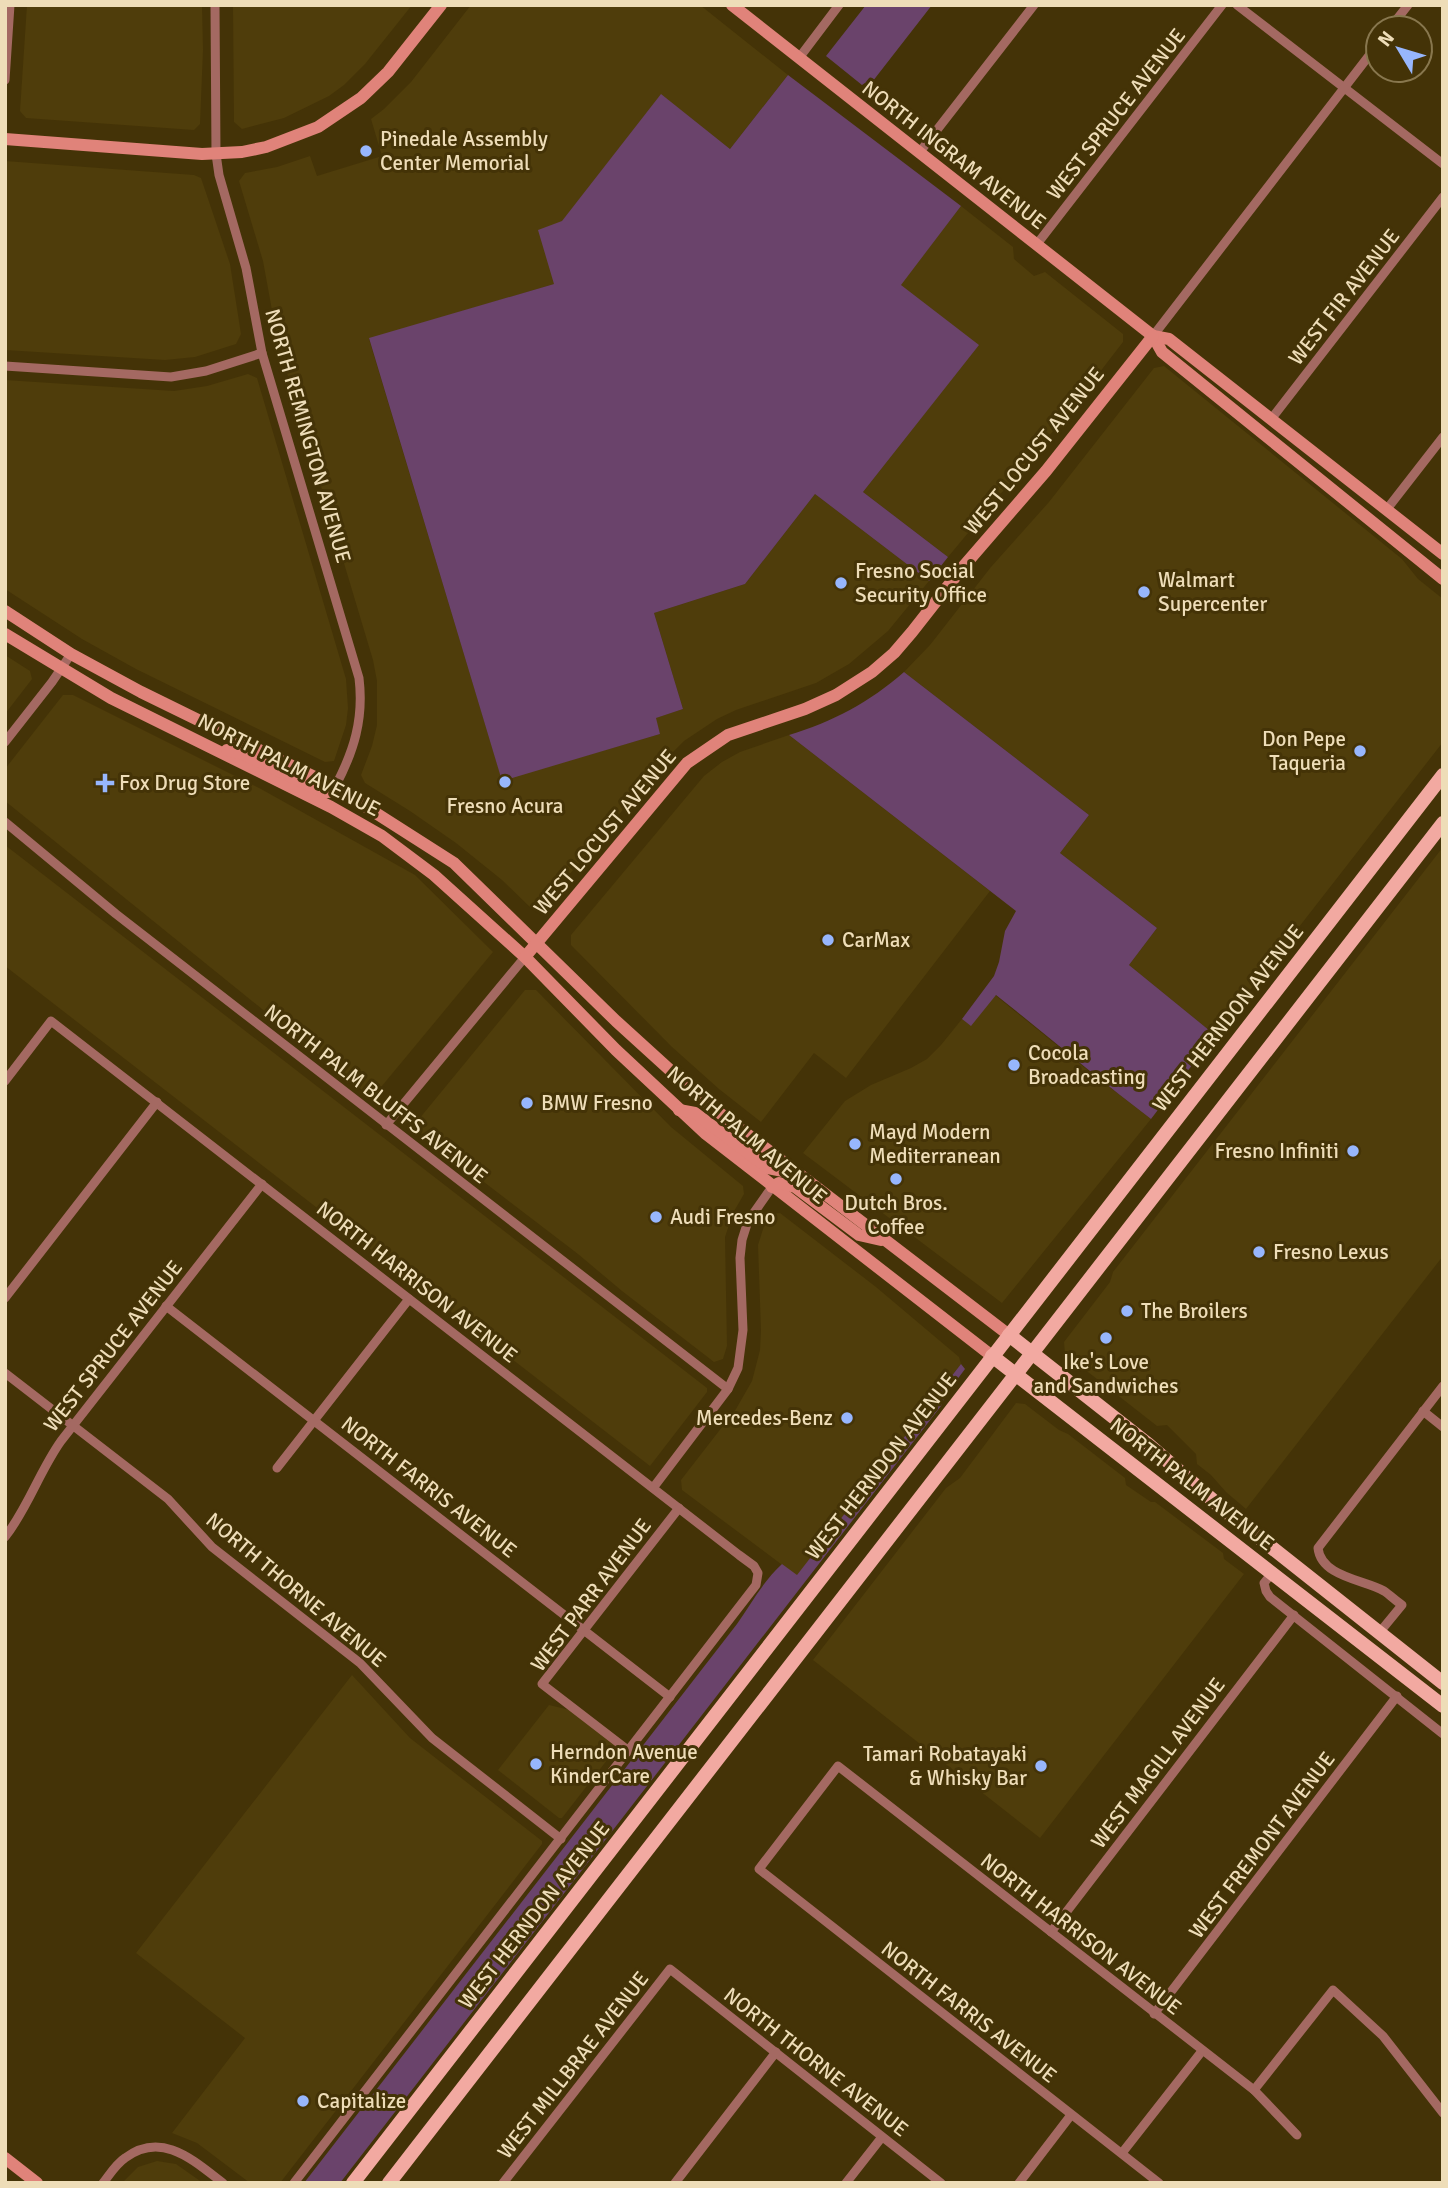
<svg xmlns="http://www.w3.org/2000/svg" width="1448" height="2188" font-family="Signika,sans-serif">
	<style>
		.built { fill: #4f3d0b }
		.green { fill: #6a436b }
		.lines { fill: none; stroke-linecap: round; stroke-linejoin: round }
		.street { stroke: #a46962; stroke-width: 9 }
		.secondary { stroke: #e0837a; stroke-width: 12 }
		.primary { stroke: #f2a9a1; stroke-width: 14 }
		.poi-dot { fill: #97b6fd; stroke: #443307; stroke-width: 2.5 }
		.labels { text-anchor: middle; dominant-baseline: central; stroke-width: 6; stroke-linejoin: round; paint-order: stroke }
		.street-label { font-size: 21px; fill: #eeddb8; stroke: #443307 }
		.poi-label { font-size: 21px; fill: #eeddb8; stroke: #443307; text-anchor: start }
	</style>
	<rect width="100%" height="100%" fill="#443307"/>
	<g class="built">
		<path d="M27,5H202L203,50L200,124L194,130L26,118L20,111Z"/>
		<path d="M233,5H412L365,64L344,85L329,96L284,118L242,129L234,122Z"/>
		<path d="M471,5H700L788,75L730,149L661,95L562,222L554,284L369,339L502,780L660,734L655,718L683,709L654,613L745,584L815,494L929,581L888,631L849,664L816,683L736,710L717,719L684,741L659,766L541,909H532L502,880L456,843L410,811L365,783L361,775L372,746L377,725V681L373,660L278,343L263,261L239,181L245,173L277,167L310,156L317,176L382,156L371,119L384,109L411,82Z"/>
		<path d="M5,161L194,175L201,178L230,264L241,334L236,344L195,357L165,360L5,350Z"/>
		<path d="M961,206L1013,247L1014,259L1034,276L1045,272L1123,334V342L1069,412L948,557L863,492L978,345L900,285Z"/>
		<path d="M1164,366L1402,559L1418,579L1443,599V742L1215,1035L1129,965L1157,928L1060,853L1089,815L904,672L930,645L991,567L1049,502L1154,368Z"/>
		<path d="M248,374L257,378L346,679L348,708L346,725L334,761L325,762L136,669L82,639L5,589V380L174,391L207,386Z"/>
		<path d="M5,655L30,671L32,679L5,714Z"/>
		<path d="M63,695H73L261,789L415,875L493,952L372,1098L5,801V769Z"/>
		<path d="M789,735L990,891L846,1078L814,1053L761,1122L719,1089L672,1047L571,945V935L704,776L722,762L740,752Z"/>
		<path d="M5,845L707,1388V1392L650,1466L5,966Z"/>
		<path d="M1443,847V1256L1246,1509L1226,1492L1211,1475L1197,1464L1196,1454L1167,1425L1157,1426L1065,1354L1064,1342L1110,1282L1113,1272Z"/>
		<path d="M525,990H536L671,1127L743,1186L744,1194L733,1213L725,1237L727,1346L723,1359L714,1362L622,1291L578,1254L420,1133L419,1119Z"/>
		<path d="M995,995L1095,1076L1151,1119L1002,1303L803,1153L845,1101L871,1085L911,1068L927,1059L941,1045L962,1019L971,1025Z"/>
		<path d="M780,1213L876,1287L959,1357L961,1364L797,1576L682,1490L681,1480L736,1409L752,1381L760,1350L761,1330L758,1245L764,1226L771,1214Z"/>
		<path d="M1016,1403L1025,1404L1059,1430L1068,1434L1125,1478L1126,1485L1151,1502H1155L1223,1553L1224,1559L1244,1574L1040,1838L813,1660L946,1488L960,1478Z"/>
		<path d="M352,1675L410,1738L542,1841V1844L280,2183H250L197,2143L172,2133L245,2038L136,1953Z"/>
		<path d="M549,1705L570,1710L618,1746L562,1818H559L498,1770Z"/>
		<path d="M157,2161L176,2164L203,2183H122L138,2167Z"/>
	</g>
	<g class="green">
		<path d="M866,5H932L869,86L865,83L862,85L826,56Z"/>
		<path d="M788,75L961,206L901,285L979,345L863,492L948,557L929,581L815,494L745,584L654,613L683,709L656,718L660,734L502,781L369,338L554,284L538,230L562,221L661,94L730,149Z"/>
		<path d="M904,672L1089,815L1060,853L1157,928L1129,965L1215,1035L1151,1119C1098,1079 1048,1036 996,995L971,1026L962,1019L994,976L999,962L1005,931L1016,911L789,735C832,722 870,702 904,672Z"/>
		<path d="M961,1364L965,1369L945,1396L941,1406L340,2183H304L737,1624C751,1604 764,1580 782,1564L797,1575Z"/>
	</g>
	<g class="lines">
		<g class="street">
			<path d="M215,5L216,154L219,175L246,268L262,353L359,678C364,719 354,751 335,787"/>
			<path d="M1237,5L1443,164"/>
			<path d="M1390,28L1408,5"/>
			<path d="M799,58L839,5"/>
			<path d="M5,80L10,5"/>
			<path d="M919,153L1034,5"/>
			<path d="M1037,244L1222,5"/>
			<path d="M1153,336L1378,44"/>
			<path d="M5,366L171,377L206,371L262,353"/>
			<path d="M1272,418L1443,197"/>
			<path d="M1387,509L1443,437"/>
			<path d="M5,742L52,682L71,654"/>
			<path d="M5,822L116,914L728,1389"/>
			<path d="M5,1081L51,1021L739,1555L754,1566L758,1573L756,1585L294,2183"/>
			<path d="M386,1125L525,957"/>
			<path d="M5,1298L157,1102"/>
			<path d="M166,1306L670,1697"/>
			<path d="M5,1373L168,1499L212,1547L360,1663L432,1738L561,1839"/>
			<path d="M1423,1411L1443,1427"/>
			<path d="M277,1468L409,1299"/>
			<path d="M653,1488L728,1389L738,1368L743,1330L740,1258L742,1240L748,1221L772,1187"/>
			<path d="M5,1537C28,1508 39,1472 61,1441L262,1184"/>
			<path d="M1273,1572L1264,1583L1266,1591L1270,1597L1443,1734"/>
			<path d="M1379,1633L1402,1605C1396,1601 1390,1595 1384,1591C1365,1580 1321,1577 1318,1548L1443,1386"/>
			<path d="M629,1751L542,1684L679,1508"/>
			<path d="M1051,1932L1294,1615"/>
			<path d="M1154,2014L1397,1696"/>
			<path d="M1254,2090L1333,1990L1383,2036L1443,2113"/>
			<path d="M1122,2153L1202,2051"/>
			<path d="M103,2183C110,2174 116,2164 125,2158C162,2130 194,2161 223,2183"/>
			<path d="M503,2183L670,1969L941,2183"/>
			<path d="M675,2183L776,2052"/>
			<path d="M846,2183L882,2137"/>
			<path d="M1019,2183L1071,2115"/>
			<path d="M1159,2183L759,1869L838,1766L1254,2090L1297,2135"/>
		</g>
		<g class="secondary">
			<path d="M732,5L1153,336L1162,352L1443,579"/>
			<path d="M5,139L202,154L242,152L266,147L318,127L361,98L388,72L441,5"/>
			<path d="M1153,336L1169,339L1443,554"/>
			<path d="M5,611L71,654L141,692L335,787L454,863L616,1021L704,1101L1009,1335"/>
			<path d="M5,634L111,698L331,807L382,836L434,875L525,957L616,1050L706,1134L992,1356"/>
			<path d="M227,750L243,754L323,792H328L335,787"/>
			<path d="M525,957L687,763L728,735L805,709L836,695L872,672L894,653L912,632L963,567L1046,471L1153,336"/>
			<path d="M679,1110L695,1113L768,1168L783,1171L792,1169"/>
			<path d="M772,1187L779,1183L795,1187L859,1235L881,1240"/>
			<path d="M5,2158L37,2183"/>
		</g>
		<g class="primary">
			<path d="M1009,1335L1149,1445L1223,1509L1443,1683"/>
			<path d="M992,1356L1443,1706"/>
			<path d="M353,2183L1443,775"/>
			<path d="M389,2183L1443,823"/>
		</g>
	</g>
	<g class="poi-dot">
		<circle cx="366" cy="151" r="7"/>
		<circle cx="841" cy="583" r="7"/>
		<circle cx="1144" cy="592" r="7"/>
		<circle cx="1360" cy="751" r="7"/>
		<circle cx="505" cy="782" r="7"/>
		<path d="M101.5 772.5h7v7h7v7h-7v7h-7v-7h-7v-7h7z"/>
		<circle cx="828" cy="940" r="7"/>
		<circle cx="1014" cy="1065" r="7"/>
		<circle cx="527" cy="1103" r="7"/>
		<circle cx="855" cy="1144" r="7"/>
		<circle cx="1353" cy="1151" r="7"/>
		<circle cx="896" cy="1179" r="7"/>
		<circle cx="656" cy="1217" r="7"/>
		<circle cx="1259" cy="1252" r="7"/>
		<circle cx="1127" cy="1311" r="7"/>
		<circle cx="1106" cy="1338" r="7"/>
		<circle cx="847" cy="1418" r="7"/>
		<circle cx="536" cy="1764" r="7"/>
		<circle cx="1041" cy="1766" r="7"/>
		<circle cx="303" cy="2101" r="7"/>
	</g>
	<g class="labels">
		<g class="street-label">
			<text transform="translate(1116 114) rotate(-52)">WEST SPRUCE AVENUE</text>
			<text transform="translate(954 155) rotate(38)">NORTH INGRAM AVENUE</text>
			<text transform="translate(1344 297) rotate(-52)">WEST FIR AVENUE</text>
			<text transform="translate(308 436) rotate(74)">NORTH REMINGTON AVENUE</text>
			<text transform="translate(1034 451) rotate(-51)">WEST LOCUST AVENUE</text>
			<text transform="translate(289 765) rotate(27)">NORTH PALM AVENUE</text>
			<text transform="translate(605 832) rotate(-50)">WEST LOCUST AVENUE</text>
			<text transform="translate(1228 1018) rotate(-52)">WEST HERNDON AVENUE</text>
			<text transform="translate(376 1094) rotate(38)">NORTH PALM BLUFFS AVENUE</text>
			<text transform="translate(747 1135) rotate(40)">NORTH PALM AVENUE</text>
			<text transform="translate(417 1282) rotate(38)">NORTH HARRISON AVENUE</text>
			<text transform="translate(113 1346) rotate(-52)">WEST SPRUCE AVENUE</text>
			<text transform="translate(881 1466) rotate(-52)">WEST HERNDON AVENUE</text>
			<text transform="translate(1192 1484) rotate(38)">NORTH PALM AVENUE</text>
			<text transform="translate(429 1487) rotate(38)">NORTH FARRIS AVENUE</text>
			<text transform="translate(296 1590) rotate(40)">NORTH THORNE AVENUE</text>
			<text transform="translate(591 1595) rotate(-53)">WEST PARR AVENUE</text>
			<text transform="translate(1158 1763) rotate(-53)">WEST MAGILL AVENUE</text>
			<text transform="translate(1262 1845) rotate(-53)">WEST FREMONT AVENUE</text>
			<text transform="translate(534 1915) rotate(-52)">WEST HERNDON AVENUE</text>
			<text transform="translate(1081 1934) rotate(38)">NORTH HARRISON AVENUE</text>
			<text transform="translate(969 2012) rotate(38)">NORTH FARRIS AVENUE</text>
			<text transform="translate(816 2062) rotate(38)">NORTH THORNE AVENUE</text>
			<text transform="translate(573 2065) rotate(-52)">WEST MILLBRAE AVENUE</text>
		</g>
		<g class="poi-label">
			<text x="380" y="139">Pinedale Assembly<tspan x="380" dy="24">Center Memorial</tspan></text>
			<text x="855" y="571">Fresno Social<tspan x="855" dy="24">Security Office</tspan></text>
			<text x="1158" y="580">Walmart<tspan x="1158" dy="24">Supercenter</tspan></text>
			<text x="1346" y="739" text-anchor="end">Don Pepe<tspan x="1346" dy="24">Taqueria</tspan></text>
			<text x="119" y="783">Fox Drug Store</text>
			<text x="505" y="806" text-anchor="middle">Fresno Acura</text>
			<text x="842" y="940">CarMax</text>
			<text x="1028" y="1053">Cocola<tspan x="1028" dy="24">Broadcasting</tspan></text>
			<text x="541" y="1103">BMW Fresno</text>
			<text x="869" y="1132">Mayd Modern<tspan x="869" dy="24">Mediterranean</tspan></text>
			<text x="1339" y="1151" text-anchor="end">Fresno Infiniti</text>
			<text x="896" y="1203" text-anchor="middle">Dutch Bros.<tspan x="896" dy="24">Coffee</tspan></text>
			<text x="670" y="1217">Audi Fresno</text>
			<text x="1273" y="1252">Fresno Lexus</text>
			<text x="1141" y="1311">The Broilers</text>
			<text x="1106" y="1362" text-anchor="middle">Ike's Love<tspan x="1106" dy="24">and Sandwiches</tspan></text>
			<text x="833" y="1418" text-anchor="end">Mercedes-Benz</text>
			<text x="550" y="1752">Herndon Avenue<tspan x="550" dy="24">KinderCare</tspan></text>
			<text x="1027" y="1754" text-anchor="end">Tamari Robatayaki<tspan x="1027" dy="24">&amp; Whisky Bar</tspan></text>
			<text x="317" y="2101">Capitalize</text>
		</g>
	</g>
	<rect width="1448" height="2188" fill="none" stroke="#eeddb8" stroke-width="14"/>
	<g transform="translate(1399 49) rotate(308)"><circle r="33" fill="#443307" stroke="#88774e" stroke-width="2"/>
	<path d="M0-5L12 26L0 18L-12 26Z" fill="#97b6fd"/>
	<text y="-10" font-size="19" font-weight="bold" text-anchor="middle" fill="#eeddb8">N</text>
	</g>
</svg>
